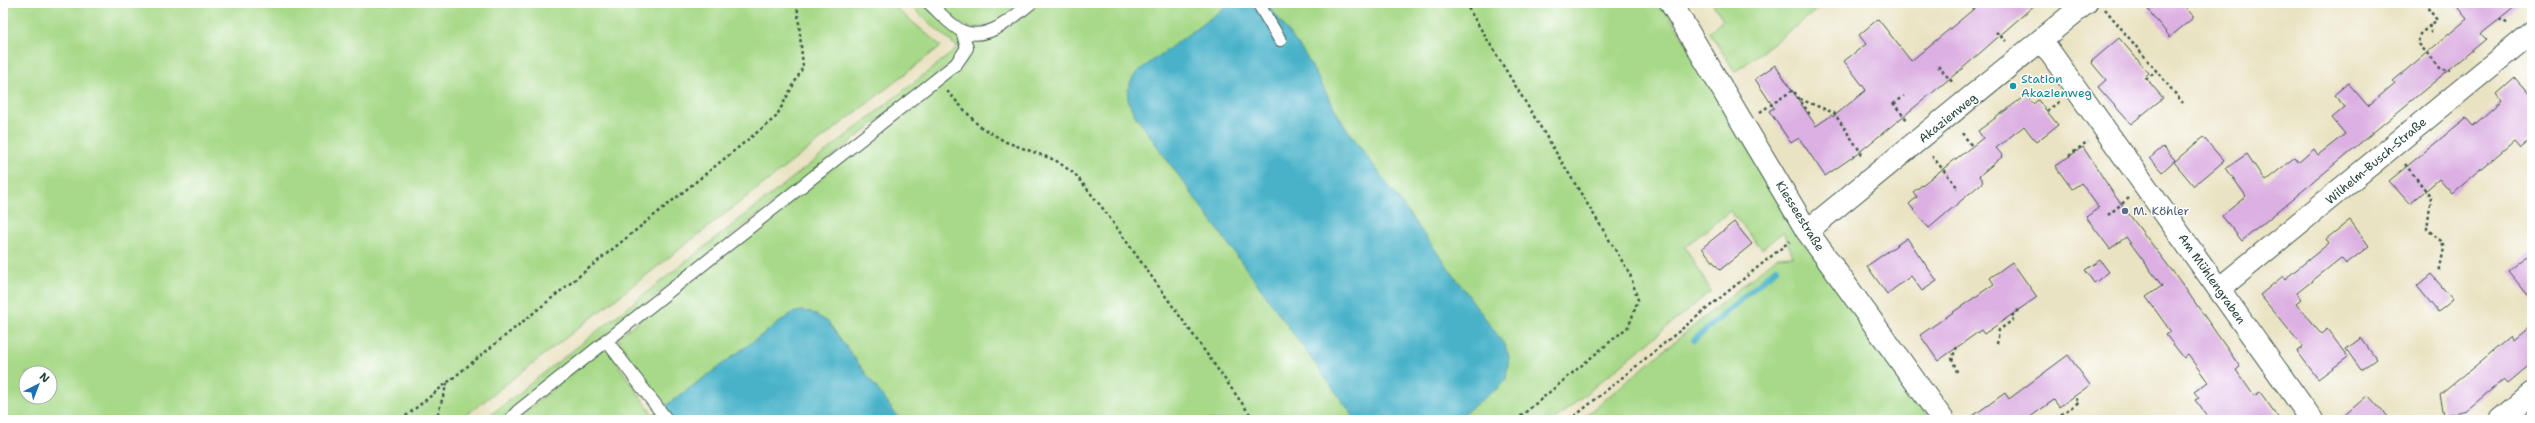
<svg xmlns="http://www.w3.org/2000/svg" width="2535" height="423" font-family="'Shantell Sans',sans-serif">
	<style>
		.green { fill: #a7d988; stroke: #638b5e; fill-rule: evenodd }
		.water { fill: #4ab2c9; stroke: #34787e }
		.lines { fill: none; stroke-linecap: round; stroke-linejoin: round }
		.stream { stroke: #4ab2c9; stroke-width: 6 }
		.building { fill: #dcb0e2 }
		.service-casing { stroke: #3d5649; stroke-width: 14 }
		.minor-casing { stroke: #3d5649; stroke-width: 24 }
		.path { stroke: #3d5649; stroke-width: 2.5; stroke-dasharray: 3 3; stroke-linecap: butt }
		.service { stroke: #fff; stroke-width: 12 }
		.minor { stroke: #fff; stroke-width: 22 }
		.culture-dot { fill: #0f9aa8; stroke: #fff; stroke-width: 1.5 }
		.service-dot { fill: #5c6f8a; stroke: #fff; stroke-width: 1.5 }
		.labels { text-anchor: middle; dominant-baseline: central; stroke-width: 3; stroke-linejoin: round; paint-order: stroke }
		.culture-label { font-size: 12px; fill: #0d838f; stroke: #fff; text-anchor: start }
		.street-label { font-size: 12px; fill: #1f3d34; stroke: #fff }
		.service-label { font-size: 12px; fill: #4e5e75; stroke: #fff; text-anchor: start }
	</style>
	<rect width="100%" height="100%" fill="#fff"/>
	<filter id="ink" filterUnits="userSpaceOnUse"><feTurbulence type="fractalNoise" baseFrequency=".025" numOctaves="2"/><feDisplacementMap in="SourceGraphic" scale="8" xChannelSelector="R" yChannelSelector="G"/><feConvolveMatrix kernelMatrix="1 2 1 2 8 2 1 2 1" color-interpolation-filters="sRGB"/></filter>
	<filter id="wash" filterUnits="userSpaceOnUse"><feTurbulence type="fractalNoise" baseFrequency=".012" numOctaves="4" result="noise"/><feDisplacementMap in="SourceGraphic" scale="16" xChannelSelector="R" yChannelSelector="G"/><feGaussianBlur stdDeviation="0.9" result="paint"/><feColorMatrix in="noise" values="0 0 0 0 0 0 0 0 0 0 0 0 0 0 0 0 0 1.4 0 .05"/><feComposite in="paint" operator="in"/></filter>
	<g filter="url(#wash)">
		<rect width="100%" height="100%" fill="#eae3c3"/>
		<g class="green">
			<path d="M3,3H890L941,46L460,420H3ZM26,373H50V397H26Z"/>
			<path d="M907,3H921L958,35L961,49L954,61L521,401L503,420H484L958,48Z"/>
			<path d="M934,3H1025C1009,16 982,37 961,24C951,18 943,10 934,3Z"/>
			<path d="M1037,3H1661L1931,420H1580L1777,257L1793,256L1783,232L1762,249L1730,211L1685,247L1711,291L1554,420H515L605,346L653,415L662,408L624,355L618,337L963,66L971,49L969,37L1002,31Z"/>
			<path d="M1712,3H1826L1735,72L1709,32L1723,20Z"/>
		</g>
		<g class="water">
			<path d="M1231,3H1267L1306,56L1342,122L1504,344L1509,356L1506,379L1498,388L1455,420H1356L1136,117C1125,97 1124,91 1137,72Z"/>
			<path d="M801,311L811,312L828,322L900,420H657L653,415L785,318L792,313Z"/>
		</g>
		<g class="lines">
			<path class="stream" d="M1694,340L1777,268"/>
		</g>
		<g id="blocks">
			<g class="building">
				<path d="M1981,3H2037L1964,67L1857,154L1825,176L1799,138L1791,143L1769,111L1774,108L1755,79L1775,65L1816,126L1832,115L1833,117L1866,90L1844,61L1866,44L1859,35L1878,19L1911,61Z"/>
				<path d="M2157,3H2182L2194,17L2170,37L2148,10Z"/>
				<path d="M2454,3H2520L2481,34L2486,39L2242,241L2222,216L2246,196L2226,168L2247,154L2265,181L2295,157L2299,162L2314,149L2318,155L2345,134L2332,118L2345,107L2334,95L2348,83L2368,106L2395,83L2393,81L2467,19Z"/>
				<path d="M2119,38L2149,73L2145,77L2163,98L2131,124L2098,87L2106,80L2091,62Z"/>
				<path d="M2515,78L2532,97V138L2520,148L2514,141L2452,194L2439,179L2410,204L2389,181L2466,118L2473,126L2502,100L2497,94Z"/>
				<path d="M2026,95L2033,104L2038,100L2058,125L2036,142L2024,126L1996,148L2003,156L1979,176L1983,182L1929,228L1909,204L1917,197L1913,192L1983,138L1978,131Z"/>
				<path d="M2203,137L2224,161L2194,186L2174,162Z"/>
				<path d="M2083,147L2115,196L2180,281L2240,367L2236,370L2254,396L2260,392L2280,420H2210L2195,400L2199,398L2194,392L2208,382L2188,355L2184,358L2166,335L2171,332L2146,297L2162,286L2126,237L2110,249L2086,217L2099,208L2081,183L2072,189L2055,166Z"/>
				<path d="M2163,147L2175,160L2162,172L2150,158Z"/>
				<path d="M2350,220L2369,246L2346,264L2341,258L2297,293L2302,299L2296,304L2321,334L2327,329L2348,357L2318,379L2297,351L2303,347L2260,295L2283,276L2285,279L2329,243L2326,239Z"/>
				<path d="M1734,222L1752,244L1720,270L1702,248Z"/>
				<path d="M1907,238L1937,281L1922,291L1911,276L1887,294L1867,266Z"/>
				<path d="M2532,251V300L2508,271Z"/>
				<path d="M2100,260L2109,272L2094,283L2085,270Z"/>
				<path d="M2012,262L2037,297L1984,334L1981,330L1938,361L1920,335L1994,284L1990,278Z"/>
				<path d="M2431,274L2453,300L2438,312L2417,286Z"/>
				<path d="M2532,324V363L2508,383L2504,379L2467,410L2444,415L2440,395L2510,337L2512,341Z"/>
				<path d="M2361,338L2376,359L2361,370L2346,349Z"/>
				<path d="M2068,355L2090,385L2059,407L2054,400L2026,420H1967L2005,393L2009,399Z"/>
				<path d="M2368,395L2390,420H2339Z"/>
			</g>
		</g>
	</g>
	<g filter="url(#ink)">
		<use href="#blocks" fill-opacity="0" stroke="#3d5649" stroke-width="1"/>
		<g class="lines">
			<defs>
				<g id="service">
					<path d="M929,3C938,11 951,26 962,31C988,42 1012,18 1031,3"/>
					<path d="M1258,3L1280,40"/>
					<path d="M606,340L667,420"/>
					<path d="M510,420L518,411L956,64L967,48L962,31"/>
				</g>
				<g id="minor">
					<path d="M1671,3L1807,231L1943,420"/>
					<path d="M2042,41L2312,420"/>
					<path d="M1807,231L2086,3"/>
					<path d="M2219,289L2532,32"/>
					<path d="M2500,420L2532,393"/>
				</g>
			</defs>
			<use href="#service" class="service-casing"/>
			<use href="#minor" class="minor-casing"/>
			<g class="path">
				<path d="M1465,3L1630,274L1638,300L1629,326L1516,420"/>
				<path d="M1647,3L1650,8"/>
				<path d="M2424,3L2437,20L2420,34L2418,43L2441,69L2451,70"/>
				<path d="M2105,9L2183,103"/>
				<path d="M2499,19L2509,24"/>
				<path d="M2429,25L2432,36"/>
				<path d="M1996,32L2006,41"/>
				<path d="M1938,66L1954,84"/>
				<path d="M2146,79L2156,71"/>
				<path d="M947,91L979,126L1006,142L1055,160L1075,174L1104,210L1254,420"/>
				<path d="M1800,99L1834,113L1864,157"/>
				<path d="M1893,103L1908,121"/>
				<path d="M1894,104L1904,96"/>
				<path d="M2047,111L2060,101"/>
				<path d="M1760,112L1793,90L1809,113L1808,114"/>
				<path d="M1962,133L1972,146"/>
				<path d="M1932,156L1958,188L1957,189"/>
				<path d="M2069,156L2088,141"/>
				<path d="M2405,164L2431,197L2427,229L2441,241L2444,248L2439,273"/>
				<path d="M2108,215L2129,198"/>
				<path d="M1997,344L1999,330L2013,320L2011,317L2018,310"/>
				<path d="M1957,347L1952,358L1957,372"/>
				<path d="M2056,418L2079,402L2074,396"/>
				<path d="M401,420L776,117L803,67L797,3"/>
				<path d="M436,420L447,383"/>
				<path d="M1570,420L1790,241"/>
			</g>
			<use href="#service" class="service"/>
			<use href="#minor" class="minor"/>
		</g>
	</g>
	<circle class="culture-dot" cx="2013" cy="86" r="4"/>
	<circle class="service-dot" cx="2125" cy="211" r="4"/>
	<g class="labels">
		<g class="culture-label">
			<text x="2021" y="79">Station<tspan x="2021" dy="14">Akazienweg</tspan></text>
		</g>
		<g class="street-label">
			<text transform="translate(1948 118) rotate(-39)">Akazienweg</text>
			<text transform="translate(2376 161) rotate(-40)">Wilhelm-Busch-Straße</text>
			<text transform="translate(1800 216) rotate(58)">Kiesseestraße</text>
			<text transform="translate(2212 279) rotate(55)">Am Mühlengraben</text>
		</g>
		<g class="service-label">
			<text x="2133" y="211">M. Köhler</text>
		</g>
	</g>
	<rect width="2535" height="423" fill="none" stroke="#fff" stroke-width="16"/>
	<g transform="translate(38 385) rotate(42)"><circle r="19" fill="#ffffff" stroke="#a5b1ae"/>
	<path d="M0-3L7 15L0 10L-7 15Z" fill="#1f6fb2"/>
	<text y="-6" font-size="11" font-weight="bold" text-anchor="middle" fill="#1f3d34">N</text>
	</g>
</svg>
